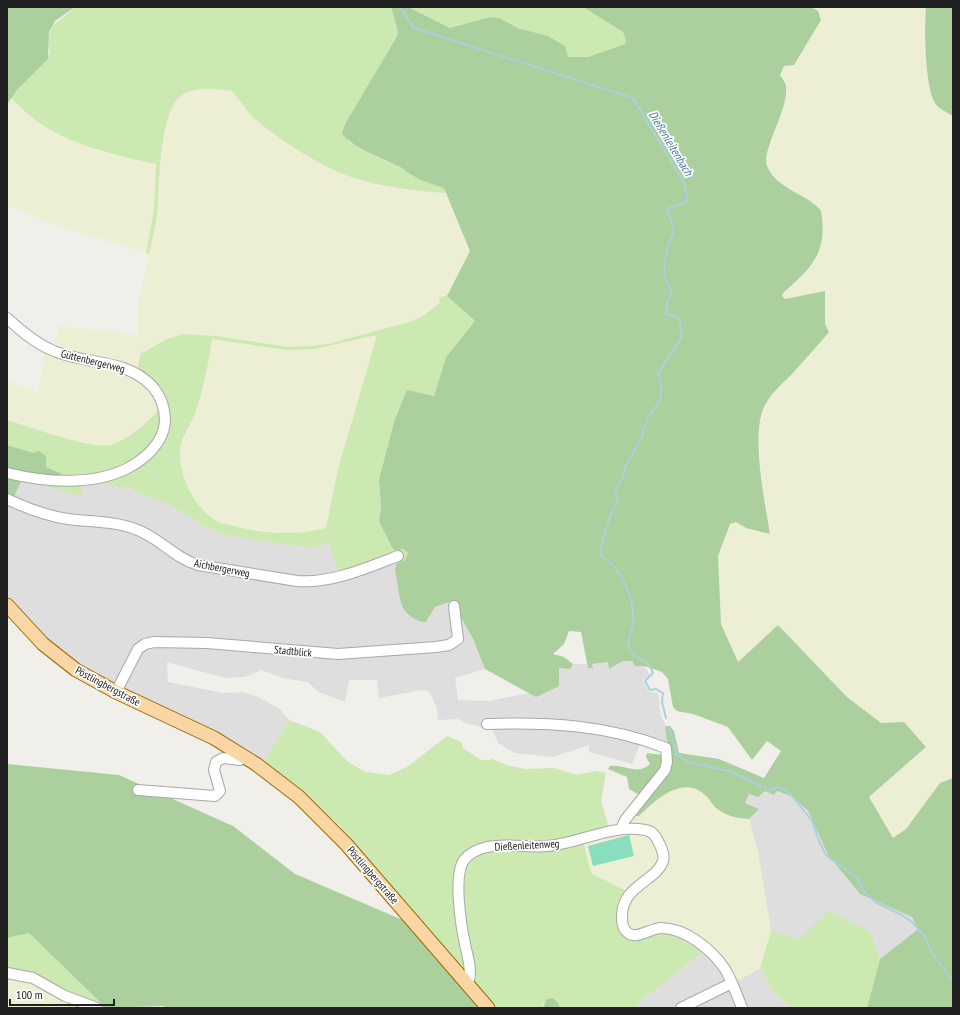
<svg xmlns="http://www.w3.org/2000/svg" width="960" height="1015" font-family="'PT Sans Narrow',sans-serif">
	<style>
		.residential { fill: #dfdede }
		.farmland { fill: #edefd5 }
		.grass { fill: #cce9b1; fill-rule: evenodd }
		.forest { fill: #accf9e }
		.pitch { fill: #89debe }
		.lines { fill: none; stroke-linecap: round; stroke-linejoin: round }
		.stream { stroke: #aad1dd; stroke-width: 2 }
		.minor-casing { stroke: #a8a8a8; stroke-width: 12 }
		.major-casing { stroke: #9b6b04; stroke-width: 15 }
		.minor { stroke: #fff; stroke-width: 10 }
		.major { stroke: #fad6a5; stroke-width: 13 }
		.labels { text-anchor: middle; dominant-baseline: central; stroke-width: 3.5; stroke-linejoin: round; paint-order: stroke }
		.street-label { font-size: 11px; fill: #212121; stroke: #fff }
		.water-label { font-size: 12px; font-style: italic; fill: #4c79a8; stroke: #fff }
	</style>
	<rect width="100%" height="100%" fill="#f1efe9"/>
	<g class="residential">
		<path d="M22,479L82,497V484L123,482L135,492L170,505L204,526L225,535L309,548L328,543L391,555L396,564L395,570L426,622L435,607L452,601L473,639L485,669L455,678L458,700L489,701L529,693L536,696L559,668L570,669L573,664H587L588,668H593L592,664L608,662L609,669L623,661H632L635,666H645L650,675L643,680L648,691L658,693L661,716L666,726L669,752L641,742L632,764L589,752V745L553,757L514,753L498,743L492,729L465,723L458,719L438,720L437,708L429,691L421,690L379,698L377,680H349L345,702L319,692L307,682L283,678L261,670L245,677L225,678L167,662L168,682L223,693L243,692L258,697L279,708L289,720L264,762L227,739L181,715L132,693L89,671L58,649L7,598V497Z"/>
		<path d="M765,791L774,794L777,791L793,797L808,811L828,855L860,894L912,917L918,929L880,959L871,932L799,939L771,931L758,853L749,819L759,809L745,803L749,794L756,797Z"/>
		<path d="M704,951L734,983L760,968L772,990L792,1008H637V1004Z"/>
	</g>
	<g class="farmland">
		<path d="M811,7H926L924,29L953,114V778L940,783L906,829L893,838L869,797L926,747L904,722L881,723L847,697L778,625L737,662L721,624L718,556L730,524L736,522L746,528L770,534L761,471L759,426L764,406L777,387L790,376L829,332L825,324V291L785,299L782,297L783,293L806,272L818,206L794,193L774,176L767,165L768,153L784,107L786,85L780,75L784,66L818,11Z"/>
		<path d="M206,88L232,90L252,116L279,137L322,164L359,180L401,189L446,193L470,251L447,296L439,297L440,303L432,309L409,322L328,344L289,347L216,336L183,334L154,345L141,352L166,403L126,438L109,446L76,442L7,420V381L38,392L46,344L55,347L58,326L138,334L137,306L154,236L165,131L172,106L183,94Z"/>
		<path d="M11,98L34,118L64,137L101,152L156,164L154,210L146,253L55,225L7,205V105Z"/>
		<path d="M377,335L338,469L326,528L313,531L286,533L243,529L216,521L195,500L182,475L180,448L194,416L205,384L212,339L287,350L315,349Z"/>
		<path d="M682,786L695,788L705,795L714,806L738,819H749L758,853L771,931L760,968L734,983L726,964L658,925L632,928L627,922L626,917L633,900L629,892L591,873L583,842L630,822L661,796Z"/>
		<path d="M7,976L31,981L85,1008H7Z"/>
	</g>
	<g class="grass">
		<path d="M75,7H391L398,32L395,40L345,124L349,142L364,149L381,159L397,165L412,175L444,188L446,193C417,191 389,188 361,180C327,171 279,140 253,117C245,109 239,99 232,91C216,89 200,86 184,94C158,107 160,189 157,215C155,228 152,241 149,254L146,253L154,210L156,164C113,155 70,145 34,119C26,113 19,105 11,98L16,91L50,54C45,21 56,26 75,7Z"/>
		<path d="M408,7H583L623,32L626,41L625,44L588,57H567L565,46L548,36L518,28L499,18L490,17L450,28Z"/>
		<path d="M447,296L475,321L446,357L434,396L379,480L381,506L379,521L396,551L403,549L408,553L405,560L396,564L391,555L340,573L328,543L309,548L225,535L204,526L170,505L135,492L126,484L127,486L121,488L106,483L82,484V497L22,479L58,478L56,471L46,467V463L34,453L7,445V420C28,426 92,450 111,445C133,438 150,418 166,403L137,372L141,352L142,353L167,339L183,334L216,336L289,347L309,346L328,344L409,322L421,317L440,303L439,297ZM377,335L338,469L326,528C295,536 260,534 230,525C225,524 219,523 215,520C193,505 179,476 180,450C180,440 192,423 195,413C204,389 208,365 212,339L287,350L315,349Z"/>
		<path d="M289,720L320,732L348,762L366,772L389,775L407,767L447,736L461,742L464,749C475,754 480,764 492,759L507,765L525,769L554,768L577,775L596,771L606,773L601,801L609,828L557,842L510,843L461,859L466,971L339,825L303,792L264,762Z"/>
		<path d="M583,842L591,873L629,892L620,919L632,935L663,931L675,933L704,951L637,1004V1008H560L558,1003L543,1004V1008H493L475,986L468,946L462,882L466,861L480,852Z"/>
		<path d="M829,911L871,932L880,959L867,1008H792L772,990L760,968L771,931L799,939Z"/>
		<path d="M29,933L106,1008H101L7,971V938Z"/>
	</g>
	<g class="forest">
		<path d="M7,7H75L55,21L49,32L48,59L16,91L7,105Z"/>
		<path d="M391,7H408L450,28L490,17L499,18L518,28L548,36L565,46L568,57H588L625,44L626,41L623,32L583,7H811L818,11L821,20L794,65L784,66L780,75C782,78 785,82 786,86C789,109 761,151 767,166C777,190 810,195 821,211C828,253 812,267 783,293L782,296L785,299L825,291V324L829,332C817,346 804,361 791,375C781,385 772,392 765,405C750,433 765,502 770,534L746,528L736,522L730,524L718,556L721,624L738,662L778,625L847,697L881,723L904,722L926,747L869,797L893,838L906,829L940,783L953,778V1008H867L880,959L918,929L912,917L860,894L828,855L808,811L793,797L777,791L774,795L765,791L758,797L749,794L745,803L759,809L749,819C736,818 725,816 715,807C711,803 709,798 705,795C683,774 655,800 639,816H635L634,812L643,797L629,789L627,777L608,769L610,766C624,764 638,776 650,764L646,757L647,753L670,756L665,728L666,726H670L674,731L679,753L719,759L764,778L781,751L767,741L752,760L728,727L693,714L677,711L673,707L668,679L662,672L645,666H635L632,661H623L609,669L608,662L592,664L593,668H588L581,632L569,631L564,644L553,654L564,657L573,664L570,669L559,668V686L536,697L485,669L473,639L452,601L435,607L426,622C420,624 406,614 403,608C398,597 398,582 395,570L396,564L405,560L408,553L403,549L396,551L393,549L379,521L381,506L379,480L395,419L407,390L434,396L446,357L475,321L447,296L470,251L444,188C433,184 421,181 412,175C406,172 402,167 396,165C379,157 354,148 342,134L345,124L396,38L398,32Z"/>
		<path d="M926,7H953V116C946,112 937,108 934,101C925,83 924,27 926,7Z"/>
		<path d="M7,445L34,453L39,451L46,456V467L60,473V476L24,474L13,499L7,497Z"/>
		<path d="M7,764L119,775L233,826L295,874L405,921L480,1008H165L164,1006L106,1008L29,933L7,938Z"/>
		<path d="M553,998L558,1003L560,1008H543L547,999Z"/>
	</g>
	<path class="pitch" d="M629,835L634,856L593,866L588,846Z"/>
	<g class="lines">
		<g class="stream">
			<path d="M400,7L414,28L633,98L685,184L687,202L667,209L674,230L667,249L664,273L672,295L667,302L666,314L679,317L682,337L658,373L662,390L659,403L648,416L641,439L627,463L621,482L615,488L618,501C607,518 604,536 600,555C622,569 635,597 633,624C632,634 625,640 630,650C636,660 649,658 653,673L645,681L650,690L656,689L663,693L662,702L666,718"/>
			<path d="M669,728L677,755L688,762L729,771L769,790L778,787L789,792L812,821L819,841L826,855L858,879L865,893L877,903L902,915L913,923L924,935L932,953L953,981"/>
			<path d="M952,1008L953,1004"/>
		</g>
		<defs>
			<g id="minor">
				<path d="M7,318C21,331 36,344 54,351C87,365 125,358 152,386C161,396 165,409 165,422C163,444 144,460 126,469C91,486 44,482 7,473"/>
				<path d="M7,499C26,508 47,516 68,519C90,522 114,521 135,529C159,537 174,558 198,565L297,581C330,584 367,568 398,556"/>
				<path d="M116,692L138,649L145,644L154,642L207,643L338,654L436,647L449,645L458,639L454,606"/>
				<path d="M487,724C549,722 608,725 666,748L667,762L665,770L625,820L621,829"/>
				<path d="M138,790L215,796L220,791L214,770L216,762L223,758L240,760L245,757"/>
				<path d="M7,973L33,978L65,996L97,1008"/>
				<path d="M466,983L469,980C472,968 467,955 465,944C461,926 453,875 464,860C469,853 479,849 487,847C507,843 528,848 548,846C581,843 611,824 645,830C652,831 655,835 658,841C661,847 665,854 663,861C656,882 621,885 622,918C622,923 623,929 627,932C635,941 651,928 661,928C686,928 712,950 725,969C732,981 737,995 742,1008"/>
				<path d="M681,1008L732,983"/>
			</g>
			<path id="major" d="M7,605L43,644L76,670L116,692L214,738L256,764L299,797L346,844L488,1008"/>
		</defs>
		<use href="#minor" class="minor-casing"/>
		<use href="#major" class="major-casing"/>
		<use href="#minor" class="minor"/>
		<use href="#major" class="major"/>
	</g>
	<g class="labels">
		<g class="street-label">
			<text transform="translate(93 361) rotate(14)">Güttenbergerweg</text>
			<text transform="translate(222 568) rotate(11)">Aichbergerweg</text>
			<text transform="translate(293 651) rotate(5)">Stadtblick</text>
			<text transform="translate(108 686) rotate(28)">Pöstlingbergstraße</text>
			<text transform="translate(527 845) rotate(-3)">Dießenleitenweg</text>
			<text transform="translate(373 875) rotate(49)">Pöstlingbergstraße</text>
		</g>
		<g class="water-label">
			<text transform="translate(671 143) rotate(59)">Dießenleitenbach</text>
		</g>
	</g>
	<rect width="960" height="1015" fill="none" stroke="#212121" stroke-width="16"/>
	<path d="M10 999v6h104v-6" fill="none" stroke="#212121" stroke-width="2"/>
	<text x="16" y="999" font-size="12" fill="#212121" stroke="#ffffff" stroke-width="3" paint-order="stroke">100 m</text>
</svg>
